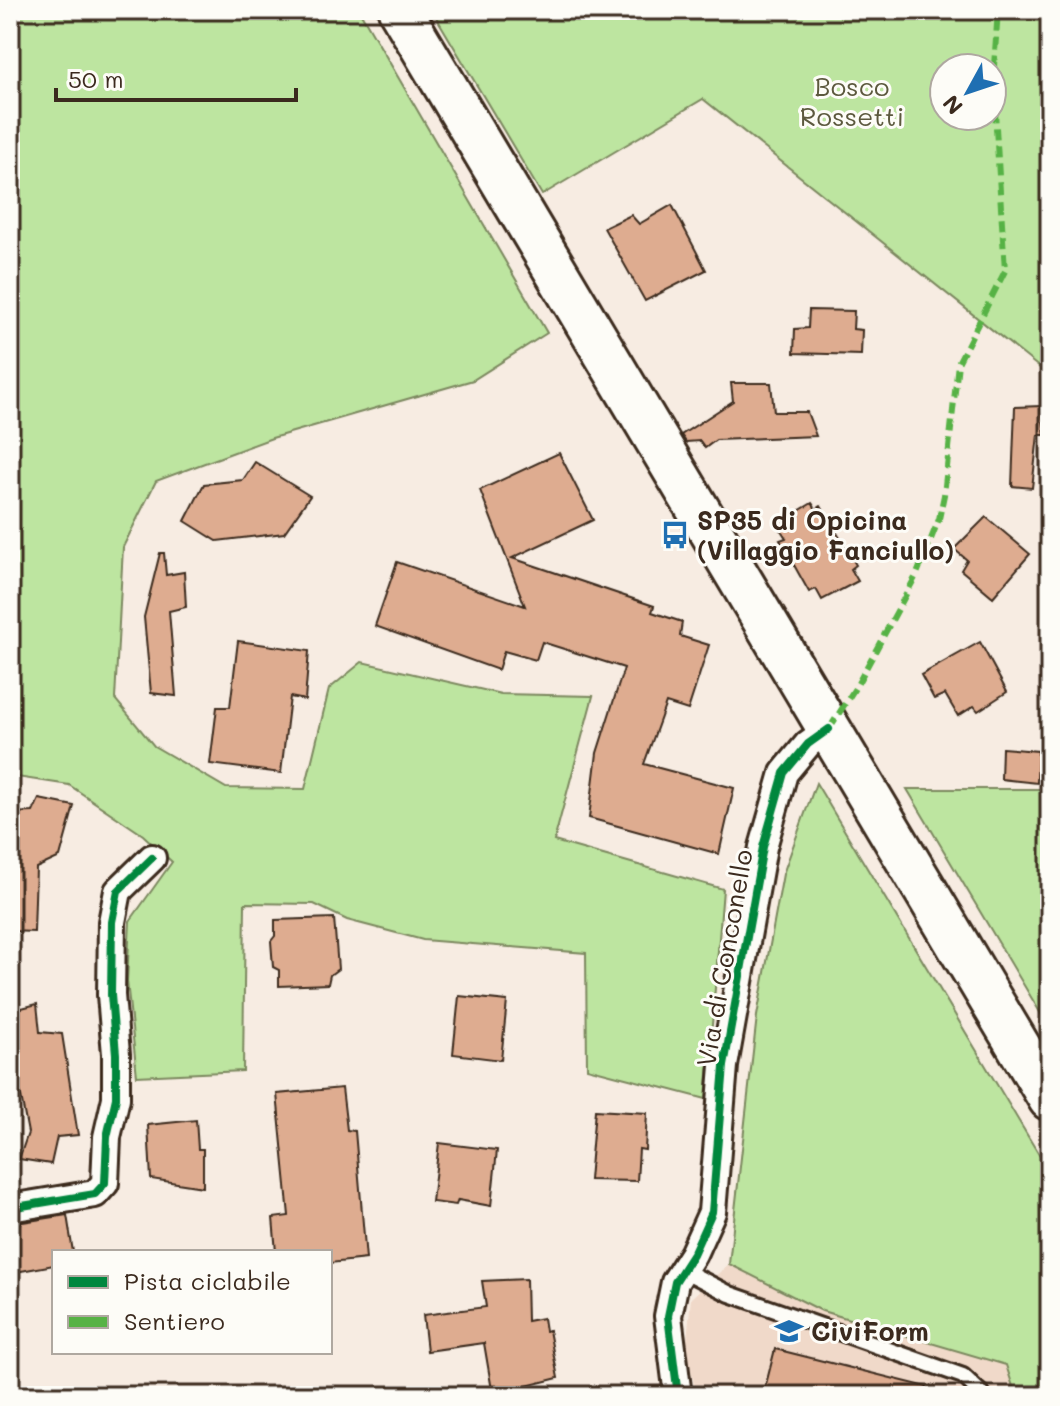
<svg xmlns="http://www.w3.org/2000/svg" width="1060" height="1406" font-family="Mali,sans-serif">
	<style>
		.built { fill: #f0d9c9 }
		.green { fill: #bde5a0; stroke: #7c885f; stroke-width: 2; fill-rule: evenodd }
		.building { fill: #deac90; stroke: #3b2a1e; stroke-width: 2 }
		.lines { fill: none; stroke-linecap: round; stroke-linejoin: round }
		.service-casing { stroke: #3b2a1e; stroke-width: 20 }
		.minor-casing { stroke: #3b2a1e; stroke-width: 32 }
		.primary-casing { stroke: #3b2a1e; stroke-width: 48 }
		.service { stroke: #fdfcf7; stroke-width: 14 }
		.minor { stroke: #fdfcf7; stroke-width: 26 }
		.primary { stroke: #fdfcf7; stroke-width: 42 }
		.quiet { stroke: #57b245; stroke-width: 6; stroke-dasharray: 12 6; stroke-linecap: butt }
		.cycleway-casing { stroke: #fdfcf7; stroke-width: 13 }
		.cycleway { stroke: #00873e; stroke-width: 8 }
		.labels { text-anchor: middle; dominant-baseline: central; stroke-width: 6; stroke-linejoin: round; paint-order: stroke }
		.park-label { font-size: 26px; fill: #5c593e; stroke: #fdfcf7 }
		.poi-label { font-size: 26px; font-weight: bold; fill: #3b2a1e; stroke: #fdfcf7; text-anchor: start }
		.street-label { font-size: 26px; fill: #3b2a1e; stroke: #fdfcf7 }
	</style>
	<rect width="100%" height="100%" fill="#f7ece2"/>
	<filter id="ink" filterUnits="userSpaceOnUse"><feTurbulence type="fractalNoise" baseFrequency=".0125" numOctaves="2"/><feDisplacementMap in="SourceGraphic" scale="16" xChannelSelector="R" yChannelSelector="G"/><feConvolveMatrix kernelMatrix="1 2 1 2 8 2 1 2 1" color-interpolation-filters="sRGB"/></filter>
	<g filter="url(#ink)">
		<path class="built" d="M729,1264L822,1311L1007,1365L1016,1396H697L686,1351L691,1298Z"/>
		<g class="green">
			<path d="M10,10H359L547,333L473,380L272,438L156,481L123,547L115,699L154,746L226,788L305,789L329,689L362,662L501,694L593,696L554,841L723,889L706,1099L587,1068L586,953L423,940L347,920L314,904L245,903L243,1071L137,1076L127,981L130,921L172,862L143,835L69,785L10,776Z"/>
			<path d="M432,10H1050V376L703,99L542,195ZM944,68H992V116H944Z"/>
			<path d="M816,783L1050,1173V1396H1016L1006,1365L822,1311L729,1264L757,1016L783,874Z"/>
			<path d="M907,789H1050V1029Z"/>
		</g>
		<g class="building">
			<path d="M672,205L706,270L645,301L604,228L631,215L639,224Z"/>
			<path d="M809,310L854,311L853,329L862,330L861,355L794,353L795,329L808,328Z"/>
			<path d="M731,383H771L774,412H807L816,436L716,440L705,448L700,441L686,442L681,435L733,401Z"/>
			<path d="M1041,406L1045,435H1038L1032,488L1012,486L1015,407Z"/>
			<path d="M559,453L593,520L512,558L654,606L652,612L682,622L680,636L709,645L688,710L666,703L644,764L734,788L719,854L589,818L597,753L624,668L542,642L536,660L504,651L498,670L375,626L397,562L525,606L480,490Z"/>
			<path d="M255,462L310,496L284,533L217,541L185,521L204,484L243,480Z"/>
			<path d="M812,503L816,509L821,506L856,565L851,569L858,581L822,600L816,589L809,592L780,540L786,538L777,524Z"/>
			<path d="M986,517L1030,554L993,597L961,570L967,560L954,549Z"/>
			<path d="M160,553H164L166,575L184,572L186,607L169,611L176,696L151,693L144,617Z"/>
			<path d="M238,641L309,651L305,700L290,697L281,773L210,764L217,707H230Z"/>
			<path d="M980,642L1007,692L978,711L974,706L958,716L945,694L934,699L921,675Z"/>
			<path d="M1002,748L1038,751L1037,783L1001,779Z"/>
			<path d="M39,799L74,806L60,857L36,868L34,932L10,931V813L33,812Z"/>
			<path d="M334,918L338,969L330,975L328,984L279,986V970L273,967L271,941L275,936V920Z"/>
			<path d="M459,996L507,1001L501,1060L453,1054Z"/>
			<path d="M37,1004L40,1032L62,1034L78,1135L57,1137L51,1164L19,1159L28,1133L10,1039V1011Z"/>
			<path d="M342,1088L347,1130L355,1131L366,1259L330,1263V1252H276L273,1218L289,1216L277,1094Z"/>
			<path d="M595,1110L647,1113L645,1150L639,1149L637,1181L589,1180Z"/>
			<path d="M196,1120L198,1149H203V1187L151,1179L148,1125Z"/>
			<path d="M439,1143L497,1150L491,1206L458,1200L456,1205L432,1202Z"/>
			<path d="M67,1215L73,1252H54V1265L10,1273V1224Z"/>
			<path d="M526,1279L527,1321L543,1318L545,1331L549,1330L558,1378L518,1388V1396H493L484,1343L427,1351L423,1315L486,1307L482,1281Z"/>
			<path d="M775,1349L927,1387L926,1396H763Z"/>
		</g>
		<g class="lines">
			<defs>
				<path id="service" d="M683,1270L730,1294L963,1376L984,1396"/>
				<g id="minor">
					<path d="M10,1208L95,1194L105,1183L107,1137L116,1098V1054L111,995L112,922L118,891L152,858"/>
					<path d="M678,1396L668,1316L675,1282L693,1254L712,1212L724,1066L763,847L784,773L808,744L829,729"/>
				</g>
				<path id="primary" d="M400,10L1050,1099"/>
			</defs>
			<use href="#service" class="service-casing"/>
			<use href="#minor" class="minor-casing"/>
			<use href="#primary" class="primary-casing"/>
			<use href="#service" class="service"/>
			<use href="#minor" class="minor"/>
			<use href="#primary" class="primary"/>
			<path class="quiet" d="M829,729L857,685L917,574L939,519L944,495L958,363L1005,271L993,80L998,10"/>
			<defs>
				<g id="cycleway">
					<path d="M10,1208L95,1194L105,1183L107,1137L116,1098V1054L111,995L112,922L118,891L152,858"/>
					<path d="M678,1396L668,1316L675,1282L693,1254L712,1212L724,1066L763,847L784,773L808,744L829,729"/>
				</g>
			</defs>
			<use href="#cycleway" class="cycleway-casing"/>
			<use href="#cycleway" class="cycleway"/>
		</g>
	</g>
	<defs>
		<symbol id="bus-bare" viewBox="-9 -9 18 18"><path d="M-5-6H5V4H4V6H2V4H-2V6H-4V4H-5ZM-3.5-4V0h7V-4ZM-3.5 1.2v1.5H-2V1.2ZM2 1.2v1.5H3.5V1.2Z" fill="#1f6fb2" stroke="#fdfcf7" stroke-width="2.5" paint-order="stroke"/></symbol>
		<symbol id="school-bare" viewBox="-9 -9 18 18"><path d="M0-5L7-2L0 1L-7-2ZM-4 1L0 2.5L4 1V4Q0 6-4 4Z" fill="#1f6fb2" stroke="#fdfcf7" stroke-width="2.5" paint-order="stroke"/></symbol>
	</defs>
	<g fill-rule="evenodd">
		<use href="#bus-bare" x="655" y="515" width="40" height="40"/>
		<use href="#school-bare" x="769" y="1311" width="40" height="40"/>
	</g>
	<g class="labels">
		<g class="park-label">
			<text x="852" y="86">Bosco<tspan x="852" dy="30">Rossetti</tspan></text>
		</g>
		<g class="poi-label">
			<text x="697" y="520">SP35 di Opicina<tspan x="697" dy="30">(Villaggio Fanciullo)</tspan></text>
			<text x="811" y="1331">CiviForm</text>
		</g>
		<g class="street-label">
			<text transform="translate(724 958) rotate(-80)">Via di Conconello</text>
		</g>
	</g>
	<rect width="1060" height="1406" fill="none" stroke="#fdfcf7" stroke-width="40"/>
	<rect x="20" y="20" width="1020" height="1366" fill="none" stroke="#3b2a1e" stroke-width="3" filter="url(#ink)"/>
	<rect x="52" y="1250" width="280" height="104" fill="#fdfcf7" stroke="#afa8a0" stroke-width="2"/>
	<rect x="68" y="1276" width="40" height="12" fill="#00873e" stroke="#afa8a0" stroke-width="2"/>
	<text x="124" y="1290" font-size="24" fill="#3b2a1e">Pista ciclabile</text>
	<rect x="68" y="1316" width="40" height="12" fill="#57b245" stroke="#afa8a0" stroke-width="2"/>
	<text x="124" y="1330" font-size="24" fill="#3b2a1e">Sentiero</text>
	<g transform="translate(968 92) rotate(230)"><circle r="38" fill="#fdfcf7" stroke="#afa8a0" stroke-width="2"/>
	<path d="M0-6L14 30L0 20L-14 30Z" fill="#1f6fb2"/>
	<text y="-12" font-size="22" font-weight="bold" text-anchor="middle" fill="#3b2a1e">N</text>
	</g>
	<path d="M56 88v12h240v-12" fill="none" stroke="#3b2a1e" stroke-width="4"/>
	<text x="68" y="88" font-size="24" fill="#3b2a1e" stroke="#fdfcf7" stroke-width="6" paint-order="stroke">50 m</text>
</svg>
